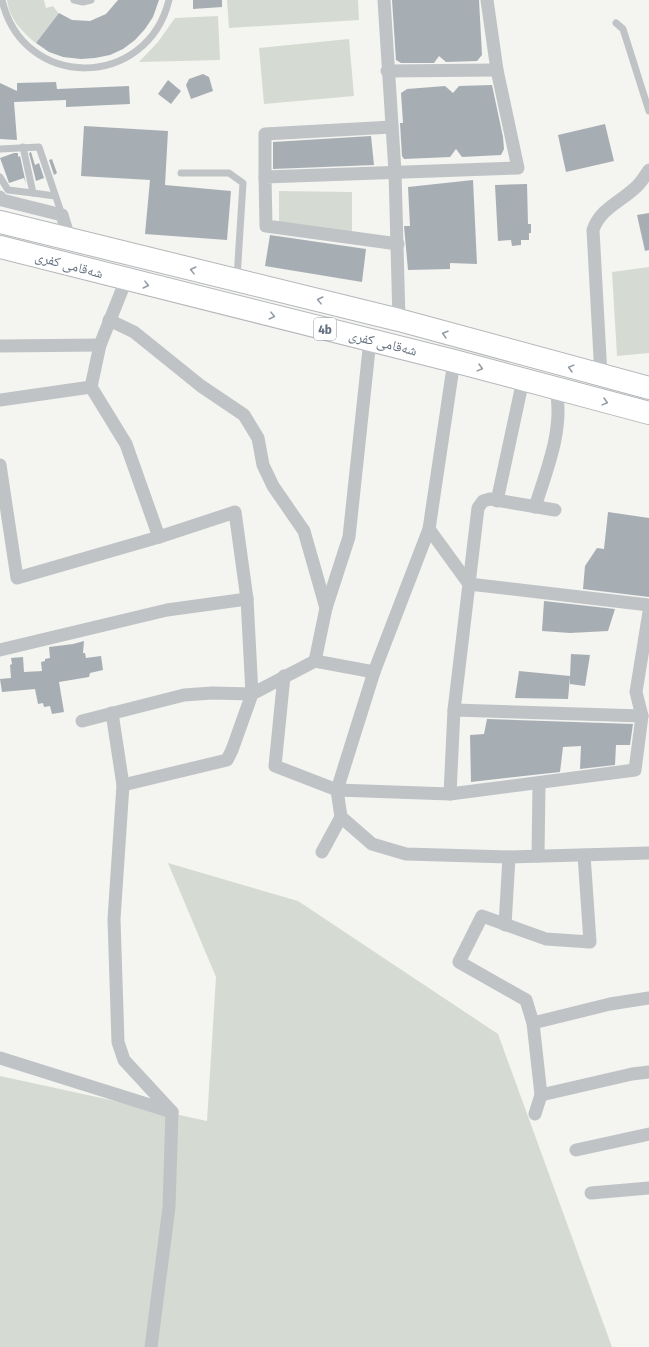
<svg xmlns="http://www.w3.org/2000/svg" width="649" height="1347" font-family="'Fira Sans Condensed','Noto Naskh Arabic',sans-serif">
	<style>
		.green { fill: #d5dbd2 }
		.building { fill: #a7aeb3 }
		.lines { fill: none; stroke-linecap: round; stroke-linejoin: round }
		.highway-casing { stroke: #b4b7ba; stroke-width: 24 }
		.lane { stroke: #bfc3c6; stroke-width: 7 }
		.street { stroke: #bfc3c6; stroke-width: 13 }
		.highway { stroke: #fff; stroke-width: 22 }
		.oneway { stroke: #939ca6 }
		.labels { text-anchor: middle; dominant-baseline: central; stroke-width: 4; stroke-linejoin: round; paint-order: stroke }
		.shield { fill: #fff; stroke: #939ca6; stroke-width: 1 }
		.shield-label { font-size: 13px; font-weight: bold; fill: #657280 }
		.street-label { font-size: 14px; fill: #657280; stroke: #fff }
	</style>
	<rect width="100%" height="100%" fill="#f4f4f1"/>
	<g class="green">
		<path d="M7,0H44L46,8L53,6L59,14L36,43C22,32 9,18 7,0Z"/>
		<path d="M227,0H358L359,20L229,28Z"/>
		<path d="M218,16L220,60L139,62L158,42L175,18Z"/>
		<path d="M349,39L354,96L264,104L259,48Z"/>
		<path d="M279,191L352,192V232L279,222Z"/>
		<path d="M649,267V353L617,356L612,272Z"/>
		<path d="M168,863L298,901L498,1034L612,1347H0V1076L207,1121L216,977Z"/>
	</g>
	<g class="building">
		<path d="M118,0H159L153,17L145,29L135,40L123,49L110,55L95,58L81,59L63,57L49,52L36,43L59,13L72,20L90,21L106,14Z"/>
		<path d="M193,0H222V7L193,9Z"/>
		<path d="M392,0H479L482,55L477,61L446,62L439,56L434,63H401L396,60Z"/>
		<path d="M203,74L209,77L213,91L191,99L186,85L189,79Z"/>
		<path d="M168,80L181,91L171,104L158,94Z"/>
		<path d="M56,82L57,89L129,86L130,104L66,107V100L14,102L17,140L0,139V83L17,91V83Z"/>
		<path d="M492,85L503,137L504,149L501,155L462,157L456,149L450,157L404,159L402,156L400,123H403L401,93L407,89L445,86L453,93L459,86Z"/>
		<path d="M605,124L614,161L566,172L558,135Z"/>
		<path d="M84,126L168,131L165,185L231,191L227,240L145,234L150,180L81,176Z"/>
		<path d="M371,136L374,165L273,169V142Z"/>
		<path d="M31,152L35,165L39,163L44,178L36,181L29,153Z"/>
		<path d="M14,153H18V157L20,156L26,184L24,178L9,183L8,180L0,158Z"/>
		<path d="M52,159L57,173L54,175L49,160Z"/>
		<path d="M473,180L477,264L450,263V269L408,270L404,226H410L408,187Z"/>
		<path d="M527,184L528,224H531V233H529V240H521V245L512,246L511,240L498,241L495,185Z"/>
		<path d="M649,213V250L645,251L637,215Z"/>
		<path d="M270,235L366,249L362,282L265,266Z"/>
		<path d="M608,512L649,518V597L583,589L585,566L597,548L604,549Z"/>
		<path d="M544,601L615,609L608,631L570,633L542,631Z"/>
		<path d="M84,641L83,653H85L86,658L101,656L103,670L90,673L89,677L59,682L64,712L52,714L50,706L44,707L43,703L38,704L35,689L2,692L0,679L11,678L10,665L12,664L11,658L23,657L24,672L42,671L41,662L45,661V659L50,658L49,647L73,644Z"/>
		<path d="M571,654L590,655L585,686L570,684V677L568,699L515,698L519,671L570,676Z"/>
		<path d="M487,719L545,721L633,724L630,745H616L615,765L580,769L581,746L563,747L560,772L471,782L470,735L484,734Z"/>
	</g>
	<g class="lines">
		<defs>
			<g id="highway">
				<path d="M0,222L399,320L649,388"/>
				<path d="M0,247L454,361L649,413"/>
			</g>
		</defs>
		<use href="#highway" class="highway-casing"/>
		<g class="lane">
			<path d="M2,0C23,91 147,90 169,0"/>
			<path d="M74,0L83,2L91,0"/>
			<path d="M616,23L623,29L649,111"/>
			<path d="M23,147L33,193L55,196"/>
			<path d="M0,149L39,147L62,215"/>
			<path d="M181,173H229L243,183L237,278"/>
			<path d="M0,177L8,190L33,193"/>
		</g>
		<g class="street">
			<path d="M384,0L395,172L399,320"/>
			<path d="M387,71L497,70"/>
			<path d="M265,177V134L392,127"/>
			<path d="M0,197L2,200L62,215L69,238"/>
			<path d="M398,244L266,226L265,177L518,168L497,70L487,0"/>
			<path d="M109,320L134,332L201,386L244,415L258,438L263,465L273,486L304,531L326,608"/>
			<path d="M0,346L100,345"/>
			<path d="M601,376L593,230C600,209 620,202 635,188C641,183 645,176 649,170"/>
			<path d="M91,387L126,444L159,537"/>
			<path d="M0,400L91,387L100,345L126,280"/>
			<path d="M0,465L17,578L159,537L235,512L247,599L252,694L212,693L184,695L82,721"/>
			<path d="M497,501L523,380"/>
			<path d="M535,507C547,469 564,429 556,389"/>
			<path d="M429,529L469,584L649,605"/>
			<path d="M0,650L167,610L247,599"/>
			<path d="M315,661L326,608L349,537L370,340"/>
			<path d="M284,676L275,766L337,790L450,794L635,770L642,716L636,692L649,612"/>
			<path d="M454,710L642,716"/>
			<path d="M123,785L227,760L232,750L252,694L315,661L374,672"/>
			<path d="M450,794L454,710L478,508L483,501L490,499L555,510"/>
			<path d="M341,817L372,844L406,854L509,857L649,853"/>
			<path d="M322,852L341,817L337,790L374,672L429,529L454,361"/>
			<path d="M538,856L539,783"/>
			<path d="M505,925L509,857"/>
			<path d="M533,1023L610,1004L649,998"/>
			<path d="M0,1058L172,1112L124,1060L118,1042L114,919L123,785L112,713"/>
			<path d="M541,1095L632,1074L649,1072"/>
			<path d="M535,1114L541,1095L533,1023L526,1000L459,962L482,916L546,939L590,942L584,855"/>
			<path d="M576,1150L649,1134"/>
			<path d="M591,1193L649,1188"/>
			<path d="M151,1347L169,1207L172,1112"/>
		</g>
		<use href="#highway" class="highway"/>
	</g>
	<defs><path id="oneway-chevron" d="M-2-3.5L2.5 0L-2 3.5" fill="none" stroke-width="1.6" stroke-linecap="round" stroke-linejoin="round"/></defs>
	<g class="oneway">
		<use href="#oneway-chevron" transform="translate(193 270) rotate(-166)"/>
		<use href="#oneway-chevron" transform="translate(146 285) rotate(14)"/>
		<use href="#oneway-chevron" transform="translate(320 300) rotate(-166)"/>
		<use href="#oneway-chevron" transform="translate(272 316) rotate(14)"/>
		<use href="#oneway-chevron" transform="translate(445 334) rotate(-164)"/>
		<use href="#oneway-chevron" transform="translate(480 368) rotate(15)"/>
		<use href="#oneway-chevron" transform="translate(571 368) rotate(-165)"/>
		<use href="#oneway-chevron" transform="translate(605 402) rotate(15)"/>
	</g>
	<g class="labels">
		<rect class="shield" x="314" y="318" width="22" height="22" rx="3"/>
		<g class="shield-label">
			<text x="325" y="329">4b</text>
		</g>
		<g class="street-label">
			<text transform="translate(69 265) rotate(15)">شەقامی کفری</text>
			<text transform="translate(383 343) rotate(14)">شەقامی کفری</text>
		</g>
	</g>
</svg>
